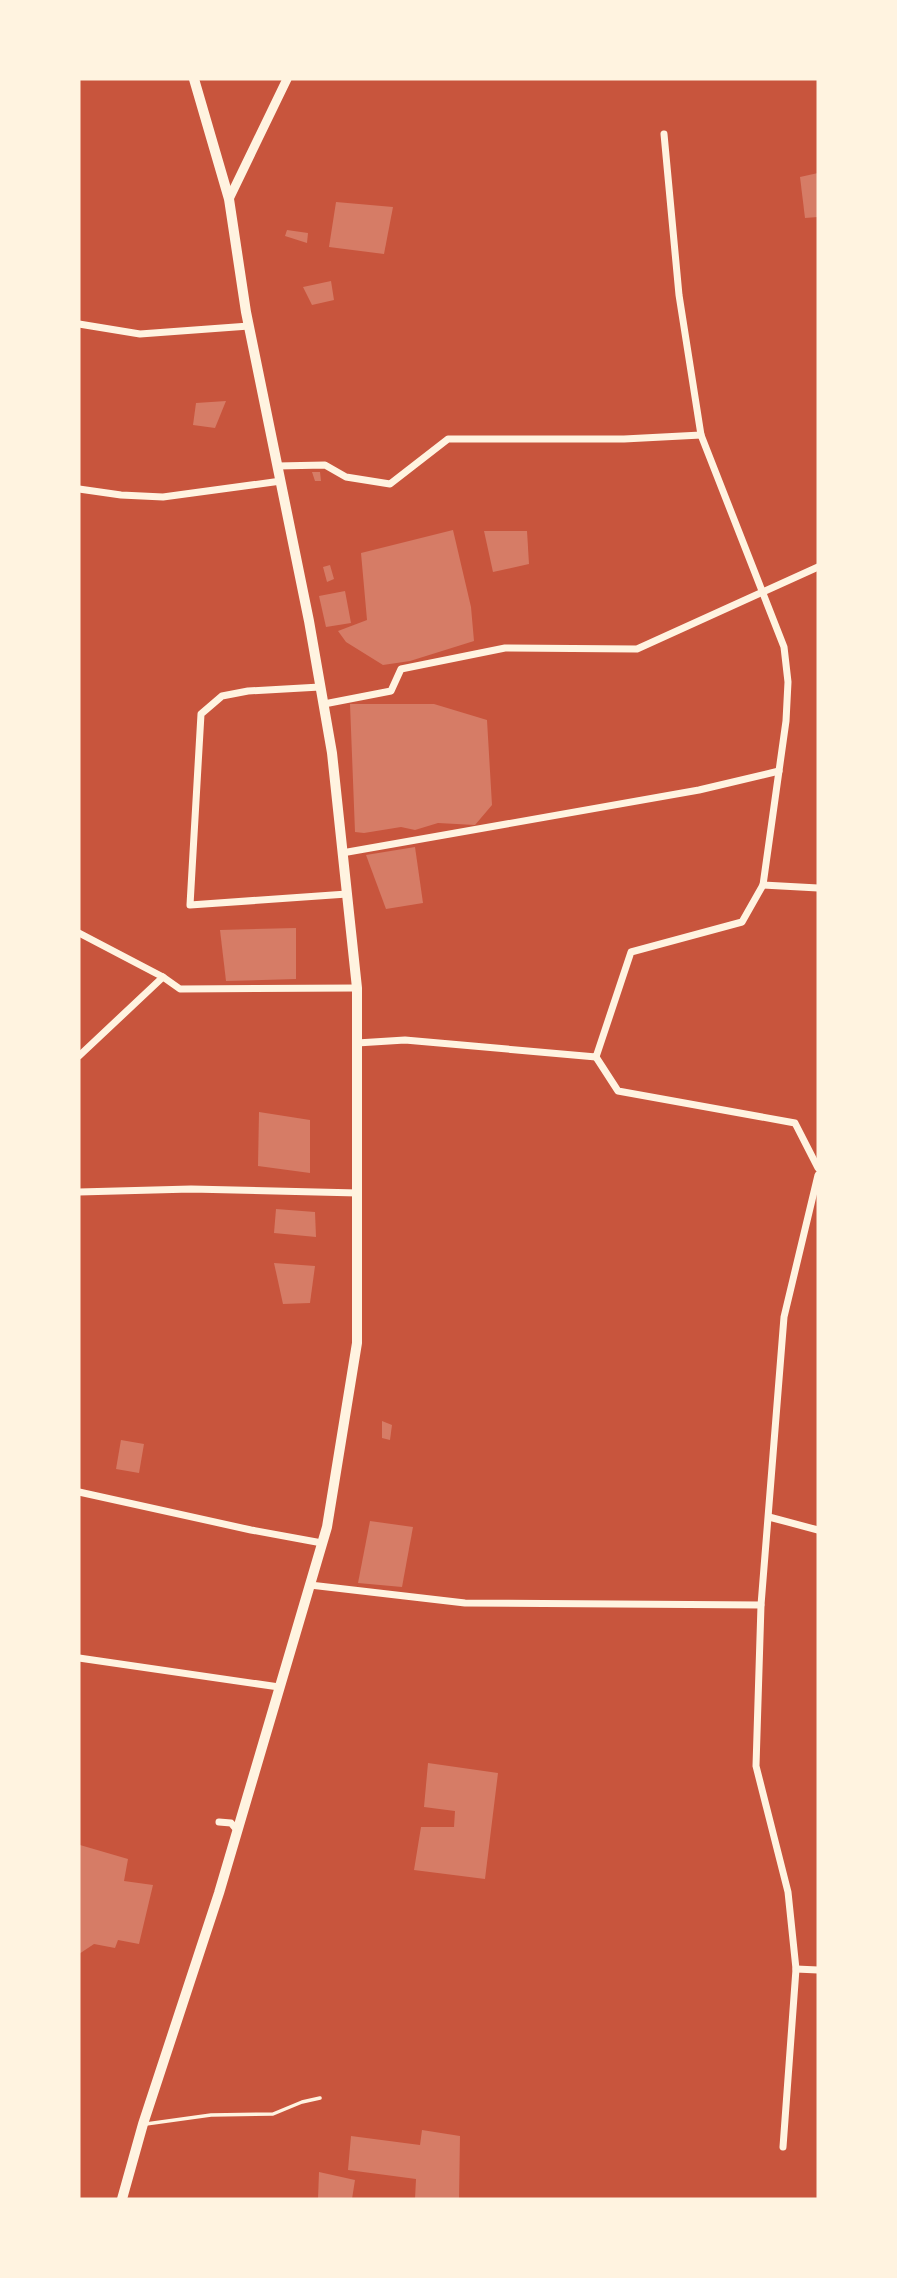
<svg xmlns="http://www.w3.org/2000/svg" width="897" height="2278" font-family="Ubuntu,sans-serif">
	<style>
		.building { fill: #d67c66 }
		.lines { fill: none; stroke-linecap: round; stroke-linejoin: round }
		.service { stroke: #fff3e0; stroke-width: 3.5 }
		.minor { stroke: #fff3e0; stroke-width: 7 }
		.tertiary { stroke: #fff3e0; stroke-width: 9 }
		.primary { stroke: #fff3e0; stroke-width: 10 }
	</style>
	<rect width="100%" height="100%" fill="#c8553d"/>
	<g class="building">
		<path d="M818,173V217L805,218L800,177Z"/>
		<path d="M336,202L393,207L384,254L329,247Z"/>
		<path d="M287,230L308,233L307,243L285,236Z"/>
		<path d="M331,281L334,300L312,305L303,287Z"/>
		<path d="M226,401L215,428L193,425L196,403Z"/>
		<path d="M312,472H320L321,481H315Z"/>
		<path d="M453,530L471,607L474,641L410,661L383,665L346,642L338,631L367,620L361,553Z"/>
		<path d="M484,531H527L529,564L493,572Z"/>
		<path d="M330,565L334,579L327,582L323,567Z"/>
		<path d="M345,591L351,623L326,627L319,596Z"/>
		<path d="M350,704H434L487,720L492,805L475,825L438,823L415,830L401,827L364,833L355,832Z"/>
		<path d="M415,847L423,903L386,909L366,855Z"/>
		<path d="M296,928V979L226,981L220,930Z"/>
		<path d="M259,1112L310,1120V1173L258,1166Z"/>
		<path d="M276,1209L315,1212L316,1237L274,1233Z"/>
		<path d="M274,1263L315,1266L310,1303L283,1304Z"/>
		<path d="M382,1421L392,1425L390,1440L382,1438Z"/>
		<path d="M121,1440L144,1444L139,1473L116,1469Z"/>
		<path d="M370,1521L413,1527L402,1587L358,1583Z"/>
		<path d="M428,1763L498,1773L485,1879L414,1870L421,1827H454L455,1811L424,1807Z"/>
		<path d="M80,1845L128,1859L124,1881L153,1885L139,1944L118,1940L115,1948L94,1944L79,1954Z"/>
		<path d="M422,2130L460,2136L459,2199H415L416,2179L348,2170L351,2136L420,2145Z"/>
		<path d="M319,2172L355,2180L352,2199H318Z"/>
	</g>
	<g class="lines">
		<path class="service" d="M146,2124L211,2115L273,2114L302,2102L320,2098"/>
		<g class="minor">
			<path d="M79,324L140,334L249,326"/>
			<path d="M277,466L325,465L346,477L390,484L448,439H624L701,435"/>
			<path d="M79,489L121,495L163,497L281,481"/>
			<path d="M320,687L248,691L222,696L201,714L190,905L347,894"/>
			<path d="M324,704L391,691L401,669L505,648L637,649L818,567"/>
			<path d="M342,853L699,790L779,771"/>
			<path d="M763,885L818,888"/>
			<path d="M79,933L163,977L79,1056"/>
			<path d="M163,977L180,989L357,988"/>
			<path d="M357,1043L405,1040L596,1057L631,952L742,922L763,885L786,721L788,682L784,647L701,435L679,295L664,134"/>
			<path d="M596,1057L618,1091L795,1123L818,1168"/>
			<path d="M79,1192L191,1189L358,1193"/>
			<path d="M79,1492L251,1530L322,1543"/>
			<path d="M769,1517L818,1530"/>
			<path d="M310,1585L465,1603L761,1605"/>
			<path d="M79,1658L279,1687"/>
			<path d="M219,1822L231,1823L237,1830"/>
			<path d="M796,1969L818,1970"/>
			<path d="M783,2147L796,1969L788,1892L756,1766L761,1605L784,1317L818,1175"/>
		</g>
		<path class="tertiary" d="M229,199L287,79"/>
		<path class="primary" d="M122,2199L143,2124L219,1893L327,1527L357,1343V988L332,753L309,621L246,312L229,199L194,79"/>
	</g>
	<rect width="897" height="2278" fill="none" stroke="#fff3e0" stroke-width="161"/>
</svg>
